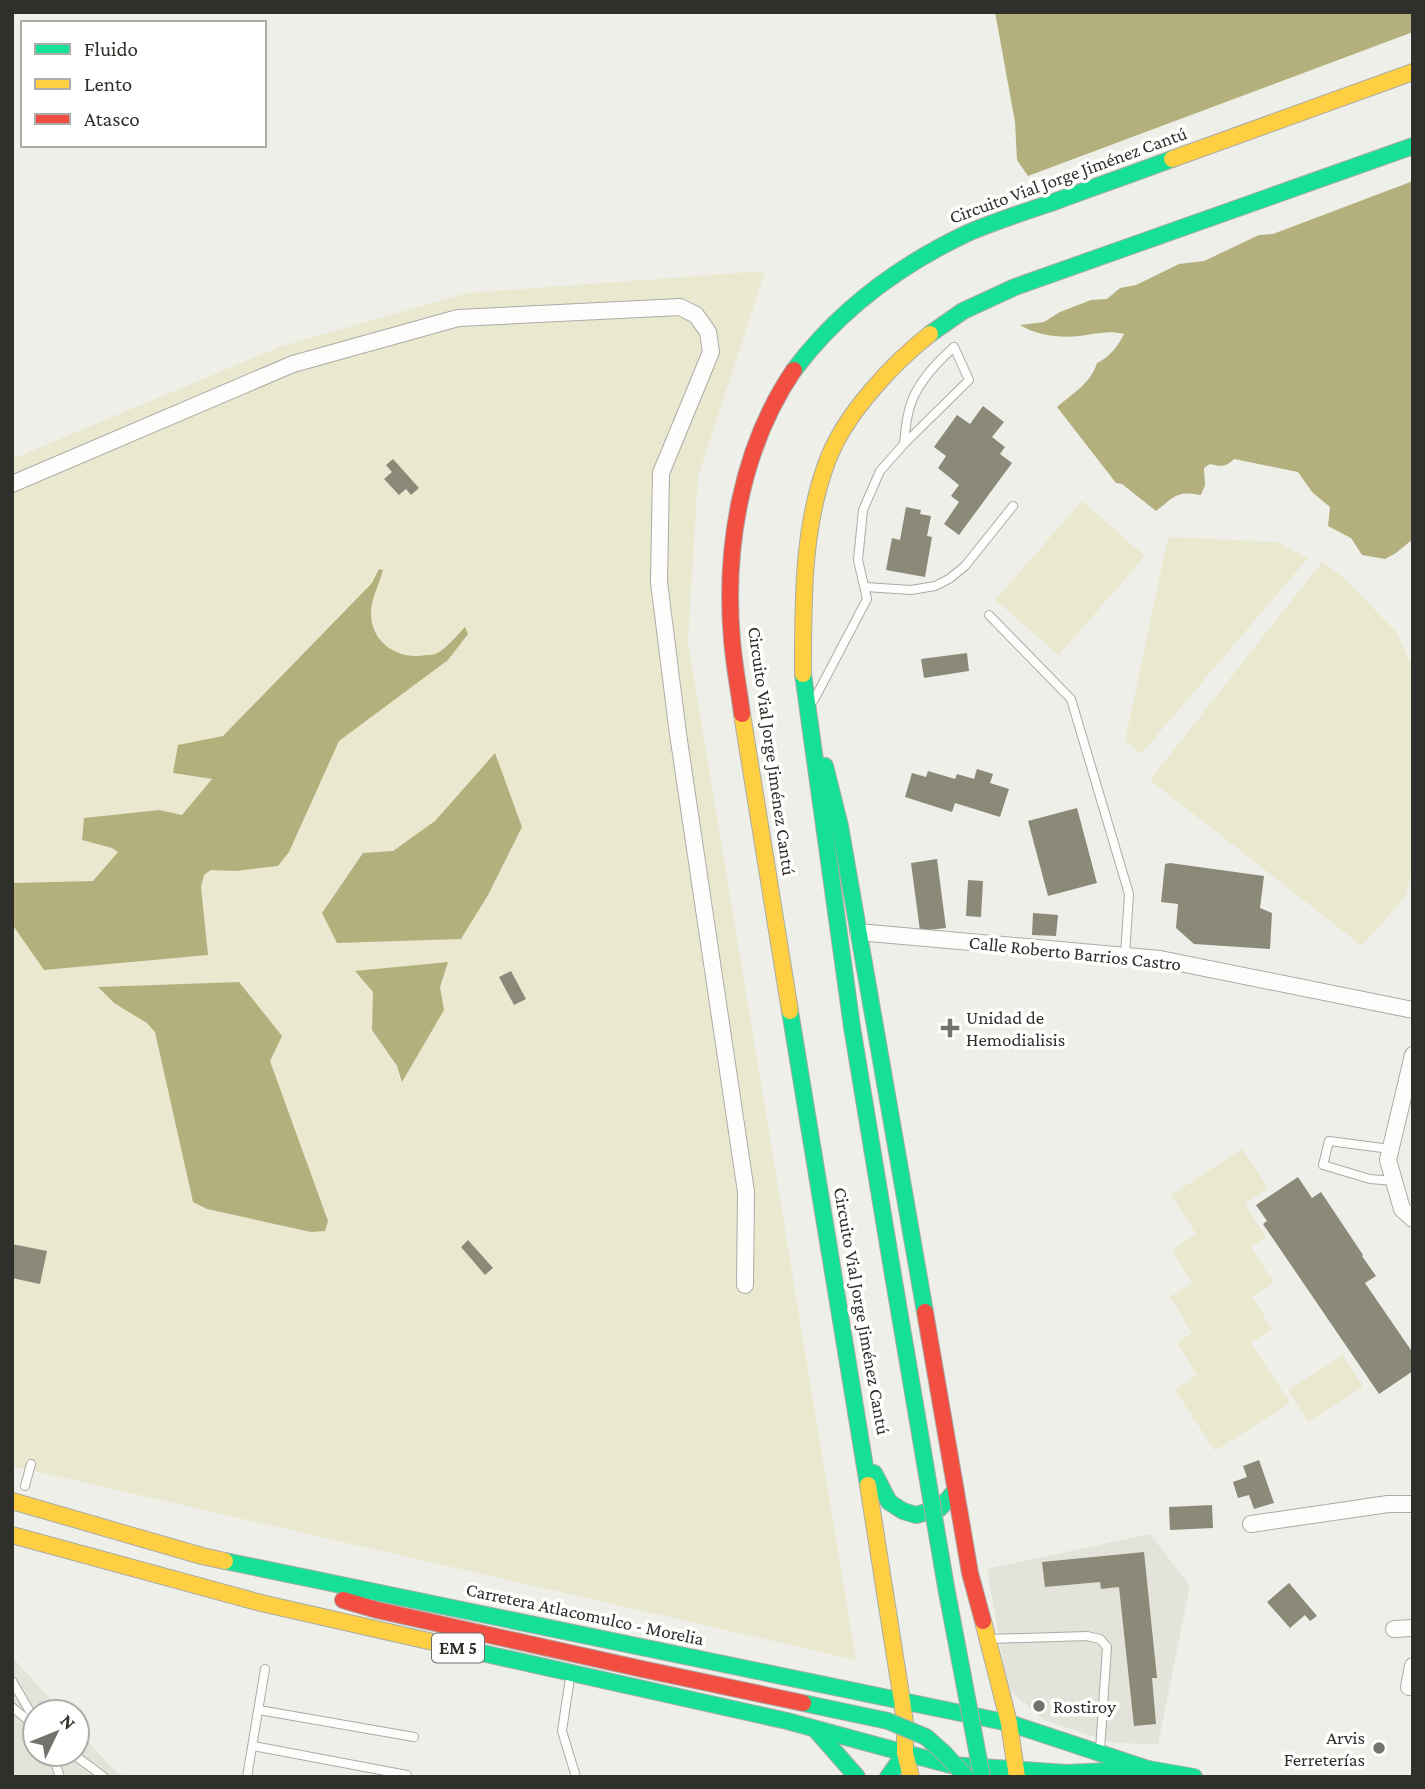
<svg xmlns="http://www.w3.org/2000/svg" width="1425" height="1789" font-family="'Crimson Pro',serif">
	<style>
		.built { fill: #e3e3d9 }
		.green { fill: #eae9d0 }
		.water { fill: #b4b07e }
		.building { fill: #8b8a79 }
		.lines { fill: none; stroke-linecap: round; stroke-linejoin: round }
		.lane-casing { stroke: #ababa7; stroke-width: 10 }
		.street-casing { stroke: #ababa7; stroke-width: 18 }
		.fast-casing { stroke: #ababa7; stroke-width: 18 }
		.slow-casing { stroke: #ababa7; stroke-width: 18 }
		.jam-casing { stroke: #ababa7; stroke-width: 18 }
		.lane { stroke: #fdfdfc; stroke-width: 8 }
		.street { stroke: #fdfdfc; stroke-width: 16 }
		.fast { stroke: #16e098; stroke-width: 16 }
		.slow { stroke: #ffcf43; stroke-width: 16 }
		.jam { stroke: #f24e42; stroke-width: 16 }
		.fast-bridge-casing { stroke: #ababa7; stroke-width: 18; stroke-linecap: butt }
		.jam-bridge-casing { stroke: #ababa7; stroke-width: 18; stroke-linecap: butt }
		.fast-bridge { stroke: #16e098; stroke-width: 16 }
		.jam-bridge { stroke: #f24e42; stroke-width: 16 }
		.poi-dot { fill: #72726e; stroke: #fffffe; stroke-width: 2.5 }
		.labels { text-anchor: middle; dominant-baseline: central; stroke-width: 7; stroke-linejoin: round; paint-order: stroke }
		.shield { fill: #fffffe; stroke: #6d6d6b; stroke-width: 2 }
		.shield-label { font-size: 18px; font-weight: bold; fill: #2f2f2c }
		.street-label { font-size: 19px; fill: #2f2f2c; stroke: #fffffe }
		.poi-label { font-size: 19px; fill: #2f2f2c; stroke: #fffffe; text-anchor: start }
	</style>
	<rect width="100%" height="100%" fill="#efefea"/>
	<g class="built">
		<path d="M1150,1534L1190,1586L1158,1744L1113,1743L1044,1720L1008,1689L987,1569Z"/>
		<path d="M12,1657L62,1712H35V1754H77V1729L111,1767L123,1777H12Z"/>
	</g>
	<g class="green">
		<path d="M765,271L698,477L688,641L856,1660L12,1466V459L279,347L467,293Z"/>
		<path d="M1082,501L1145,556L1059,655L995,600Z"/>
		<path d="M1168,537L1277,542L1308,558L1141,754L1125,741Z"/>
		<path d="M1322,562L1344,578L1397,633L1413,668V872L1405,897L1362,946L1150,780Z"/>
		<path d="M1242,1149L1268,1188L1245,1204L1266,1237L1251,1247L1274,1283L1252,1296L1272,1329L1251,1343L1290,1403L1215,1451L1175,1390L1197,1375L1177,1343L1192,1333L1170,1297L1192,1283L1172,1250L1196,1234L1171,1195Z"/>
		<path d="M1343,1355L1363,1387L1308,1422L1288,1390Z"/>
	</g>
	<g class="water">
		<path d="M995,12H1413V32L1028,176L1017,160L1015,122Z"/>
		<path d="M1413,181V539L1396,553L1385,559L1362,555L1351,538L1328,526L1330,507L1312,492L1298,472L1234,459C1226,467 1221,467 1210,464L1204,468L1205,485L1201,495C1176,490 1174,497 1156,511L1122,484L1116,483L1057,407C1072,394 1091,383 1097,363C1110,357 1118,346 1124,334C1108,330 1096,334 1080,336C1060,338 1038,336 1020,325L1044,322L1060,312L1091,300L1107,299L1120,288L1136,285L1179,264L1204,261L1259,235L1273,234Z"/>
		<path d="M379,569L383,570C380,582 371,600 371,612C370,642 398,661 426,655C430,655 434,655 437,653C446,649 458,634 465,627L468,634L448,660L339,741L289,852L278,866L236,871L211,870L204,875L201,887L208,955L44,970L12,924V883L93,881L118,852L112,848L82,840L84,818L159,810L182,815L212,779L173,773L178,745L223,736L372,583Z"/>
		<path d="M495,753L522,827L488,895L461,939L337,943L322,913L363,853L393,851L435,821Z"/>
		<path d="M448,962L440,987L444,1010L402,1082L397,1066L372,1030L373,992L355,971Z"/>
		<path d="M239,982L282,1036L270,1061L328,1221L325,1231L311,1232L207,1209L193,1202L155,1032L147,1023L114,1003L98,987Z"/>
	</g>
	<g class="building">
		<path d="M983,406L1004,422L992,437L1005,447L1000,454L1012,463L959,535L944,524L959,502L951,496L959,485L938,468L946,456L934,447L957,415L970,424Z"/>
		<path d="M393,459L419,488L411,495L406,489L399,495L384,479L392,472L386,465Z"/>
		<path d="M906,507L921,510L920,514L931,516L927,536L932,537L925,577L886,570L892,538L900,540Z"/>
		<path d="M967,653L969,671L924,678L921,659Z"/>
		<path d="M977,769L993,774L990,783L1009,789L1000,817L955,803L952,812L905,797L912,773L926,777L928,771L955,779L957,774L974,779Z"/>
		<path d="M1077,808L1097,883L1048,896L1028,821Z"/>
		<path d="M937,859L946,928L920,931L911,863Z"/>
		<path d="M1170,863L1264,876L1260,908L1272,913L1270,949L1194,944L1176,928L1178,904L1161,902L1165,864Z"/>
		<path d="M968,880L983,881L981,917L966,916Z"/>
		<path d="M1033,913L1058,915L1056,936L1032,935Z"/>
		<path d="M511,971L526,999L514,1005L499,977Z"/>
		<path d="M1298,1177L1312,1198L1321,1192L1363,1255L1362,1256L1376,1276L1365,1283L1413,1353V1371L1379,1394L1263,1224L1267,1221L1256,1205Z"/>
		<path d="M468,1240L493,1268L485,1275L461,1247Z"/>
		<path d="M12,1244L47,1251L40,1284L12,1278Z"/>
		<path d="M1259,1460L1274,1503L1254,1509L1249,1495L1238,1498L1233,1482L1247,1477L1243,1466Z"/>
		<path d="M1212,1505L1213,1528L1170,1530L1169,1507Z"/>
		<path d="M1144,1552L1157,1678H1152L1156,1724L1134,1726L1119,1587L1101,1589L1100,1582L1045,1587L1042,1562Z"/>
		<path d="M1289,1583L1317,1616L1310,1621L1305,1615L1290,1628L1267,1602Z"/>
	</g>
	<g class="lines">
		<defs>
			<g id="lane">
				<path d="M865,587L911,590L935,586L949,579L965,566L1013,506"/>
				<path d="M989,615L1071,699L1129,894L1125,955"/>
				<path d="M814,700L867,599L858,560L863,510L880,471L904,444L969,380L954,347C935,364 915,385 909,410C906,421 905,433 904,444"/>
				<path d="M1390,1149L1329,1141L1323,1165L1370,1179L1394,1181"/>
				<path d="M25,1486L31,1464"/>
				<path d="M989,1639L1087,1636L1100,1639L1107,1647L1100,1750"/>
				<path d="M570,1678L562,1731L576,1777"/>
				<path d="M12,1681L35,1720"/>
				<path d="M12,1707L35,1726"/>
				<path d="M259,1710L414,1737"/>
				<path d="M253,1746L407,1775"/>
				<path d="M52,1754L60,1777"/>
				<path d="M73,1754L104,1777"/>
				<path d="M247,1777L265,1669"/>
			</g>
			<g id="street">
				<path d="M12,484L293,364L458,318L680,307L696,315L708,332L711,352L661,473L659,582L678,734L746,1192L745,1285"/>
				<path d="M858,932L1160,959L1413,1010"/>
				<path d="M1413,1055L1388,1160L1402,1209L1413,1219"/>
				<path d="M1251,1524L1388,1504H1413"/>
				<path d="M1394,1629L1413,1628"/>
				<path d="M1409,1687L1413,1666"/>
			</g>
			<g id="fast">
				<path d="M930,334L963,311L1015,287L1413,146"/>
				<path d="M794,370C840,309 901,264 970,232C996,221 1024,212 1051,203C1091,188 1132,174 1172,159"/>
				<path d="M803,674L852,1027L893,1275"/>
				<path d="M825,766L840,826L925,1312"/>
				<path d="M790,1011L868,1485"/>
				<path d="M874,1473L889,1502L903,1511L916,1515L940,1508L955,1491"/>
				<path d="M225,1561L1009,1723"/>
				<path d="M446,1645L787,1721L905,1753"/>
				<path d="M1009,1723L1148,1769L1194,1777"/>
				<path d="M815,1729L857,1777"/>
				<path d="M888,1777L905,1753L951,1765L1067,1773L1148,1769"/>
			</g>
			<g id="slow">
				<path d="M1172,159L1413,72"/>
				<path d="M803,674C803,604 802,528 827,462C844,415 892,364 930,334"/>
				<path d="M742,714L790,1011"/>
				<path d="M868,1485L902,1701L905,1723V1753L911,1777"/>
				<path d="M12,1501L202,1556L225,1561"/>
				<path d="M12,1535L261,1603L446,1645"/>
				<path d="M983,1621L1009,1723L1017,1777"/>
			</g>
			<g id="jam">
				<path d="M742,714C739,690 734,665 732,640C724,548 741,448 794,370"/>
				<path d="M925,1312L970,1573L983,1621"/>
				<path d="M343,1600L377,1610L642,1669"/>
			</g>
		</defs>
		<use href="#lane" class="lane-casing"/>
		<use href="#street" class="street-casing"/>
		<use href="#fast" class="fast-casing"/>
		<use href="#slow" class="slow-casing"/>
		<use href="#jam" class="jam-casing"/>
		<use href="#lane" class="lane"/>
		<use href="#street" class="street"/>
		<use href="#fast" class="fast"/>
		<use href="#slow" class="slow"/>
		<use href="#jam" class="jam"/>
		<defs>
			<g id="fast-bridge">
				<path d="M893,1275L946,1587L982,1777"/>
				<path d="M803,1703L888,1721L926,1737L944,1753L966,1777"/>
			</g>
			<path id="jam-bridge" d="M642,1669L803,1703"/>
		</defs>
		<use href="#fast-bridge" class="fast-bridge-casing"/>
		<use href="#jam-bridge" class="jam-bridge-casing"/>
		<use href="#fast-bridge" class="fast-bridge"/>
		<use href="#jam-bridge" class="jam-bridge"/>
	</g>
	<g class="poi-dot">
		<path d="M946.5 1017.5h7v7h7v7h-7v7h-7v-7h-7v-7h7z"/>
		<circle cx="1039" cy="1706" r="7"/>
		<circle cx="1379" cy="1748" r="7"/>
	</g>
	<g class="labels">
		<rect class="shield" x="432" y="1633.5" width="52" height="29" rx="5"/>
		<g class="shield-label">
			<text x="458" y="1648">EM 5</text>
		</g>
		<g class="street-label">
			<text transform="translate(1068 175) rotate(-20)">Circuito Vial Jorge Jiménez Cantú</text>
			<text transform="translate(772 751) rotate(82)">Circuito Vial Jorge Jiménez Cantú</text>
			<text transform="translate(1075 953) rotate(6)">Calle Roberto Barrios Castro</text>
			<text transform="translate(862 1311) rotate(80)">Circuito Vial Jorge Jiménez Cantú</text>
			<text transform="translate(585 1614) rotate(12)">Carretera Atlacomulco - Morelia</text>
		</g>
		<g class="poi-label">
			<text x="966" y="1017">Unidad de<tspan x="966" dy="22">Hemodialisis</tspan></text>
			<text x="1053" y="1706">Rostiroy</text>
			<text x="1365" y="1737" text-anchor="end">Arvis<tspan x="1365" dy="22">Ferreterías</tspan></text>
		</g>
	</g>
	<rect width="1425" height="1789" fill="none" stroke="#2f2f2c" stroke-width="28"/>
	<rect x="21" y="21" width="245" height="126" fill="#fffffe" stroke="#acacaa" stroke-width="2"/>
	<rect x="35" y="44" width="35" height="10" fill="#16e098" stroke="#acacaa" stroke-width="2"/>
	<text x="84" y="56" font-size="21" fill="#2f2f2c">Fluido</text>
	<rect x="35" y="79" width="35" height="10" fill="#ffcf43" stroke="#acacaa" stroke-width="2"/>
	<text x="84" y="91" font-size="21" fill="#2f2f2c">Lento</text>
	<rect x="35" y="114" width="35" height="10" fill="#f24e42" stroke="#acacaa" stroke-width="2"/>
	<text x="84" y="126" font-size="21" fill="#2f2f2c">Atasco</text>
	<g transform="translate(56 1733) rotate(47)"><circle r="33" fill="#fffffe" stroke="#acacaa" stroke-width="2"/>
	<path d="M0-5L12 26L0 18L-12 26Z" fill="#72726e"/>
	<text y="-10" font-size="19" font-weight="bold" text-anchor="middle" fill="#2f2f2c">N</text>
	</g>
</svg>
